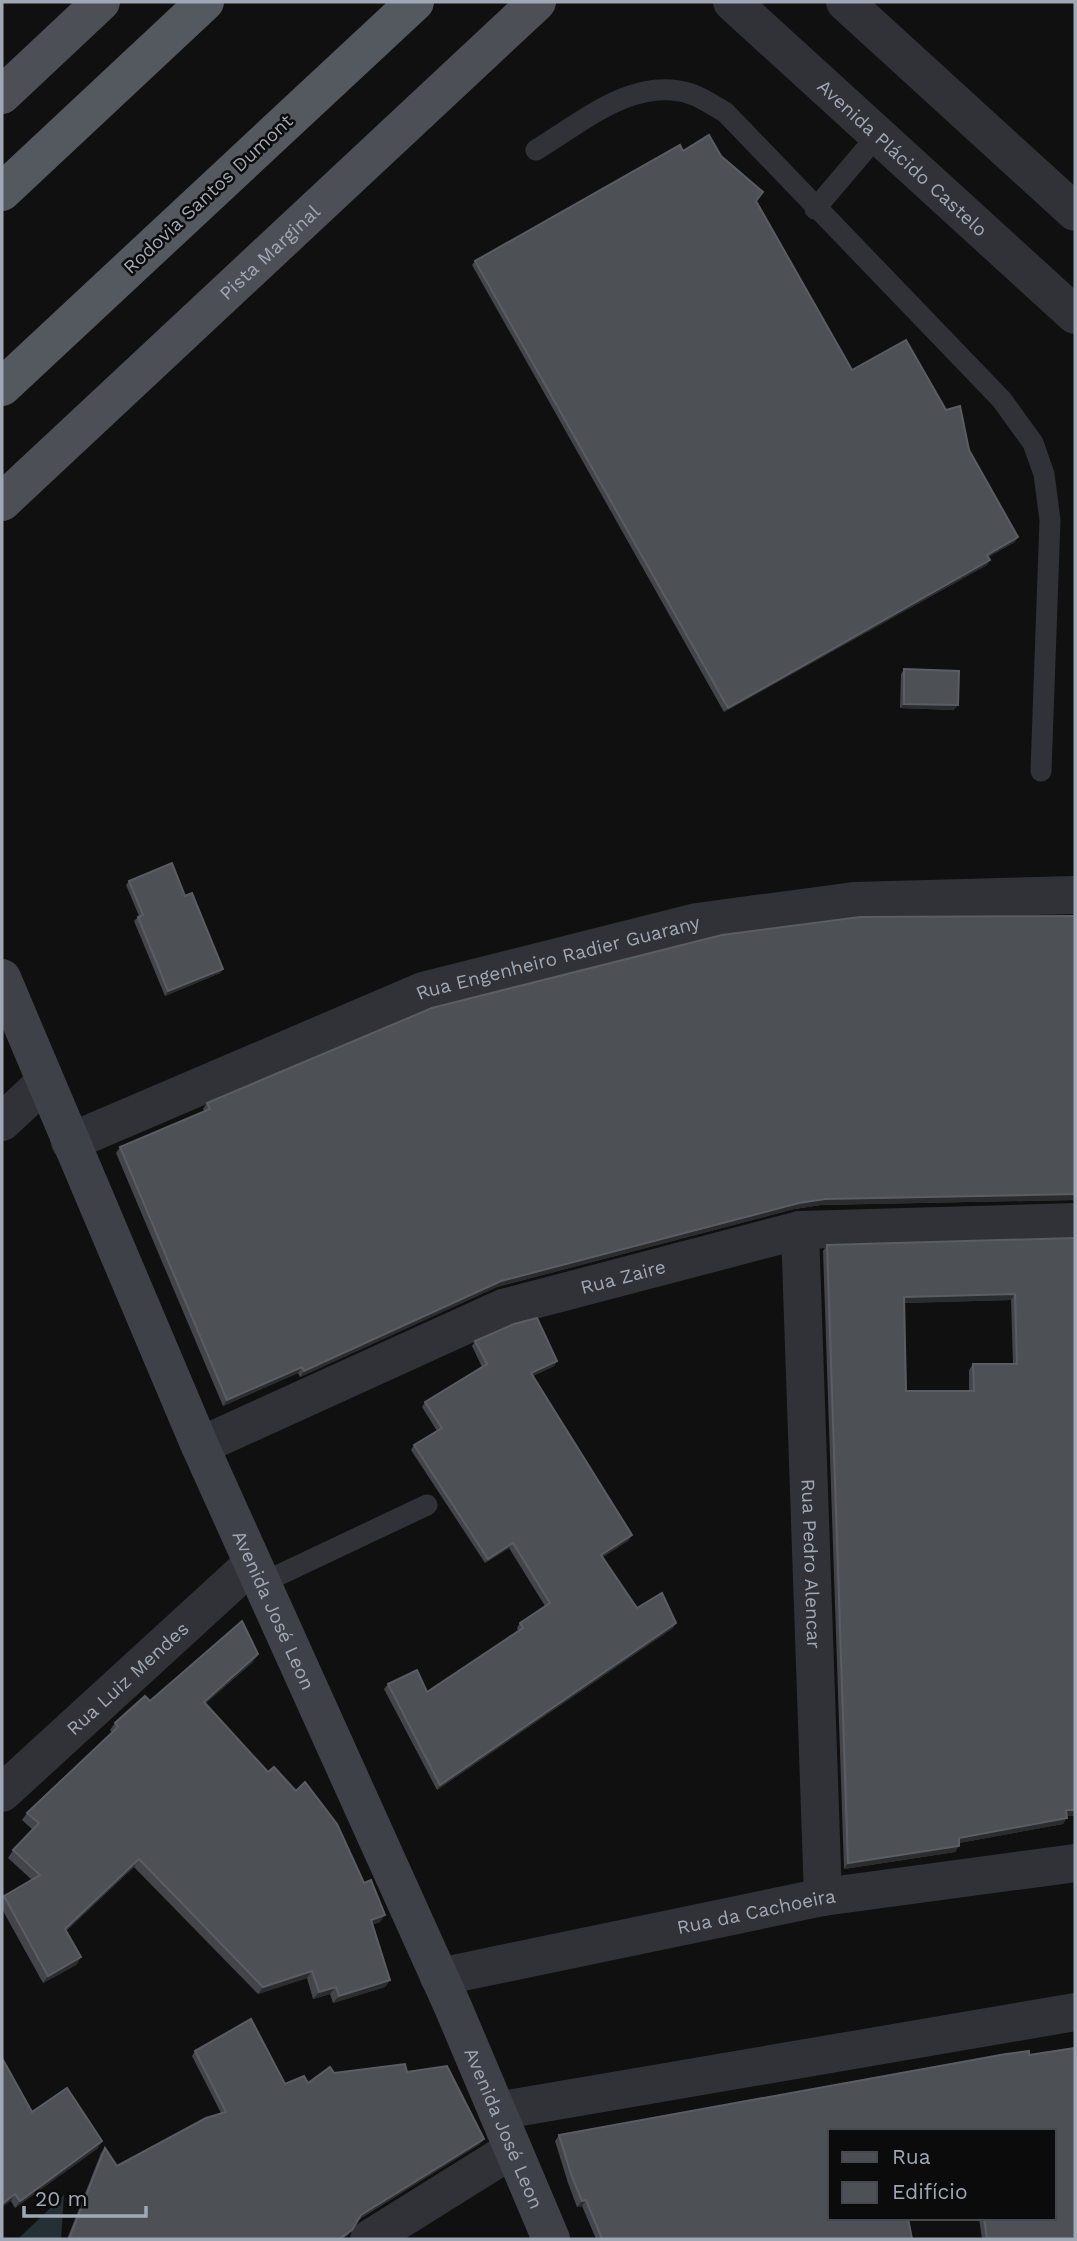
<svg xmlns="http://www.w3.org/2000/svg" width="1077" height="2241" font-family="'Work Sans',sans-serif">
	<style>
		.water { fill: #253036 }
		.lines { fill: none; stroke-linecap: round; stroke-linejoin: round }
		.service { stroke: #303237; stroke-width: 21 }
		.minor { stroke: #303237; stroke-width: 38 }
		.tertiary { stroke: #303237; stroke-width: 38 }
		.secondary { stroke: #3e4147; stroke-width: 38 }
		.primary { stroke: #4c4f56; stroke-width: 38 }
		.trunk { stroke: #54585f; stroke-width: 38 }
		.wall { fill: #43454a; fill-rule: evenodd }
		.shaded-wall { fill: #2a2c2e }
		.building { fill: #4d5055; stroke: #5a5e64; stroke-width: 2; fill-rule: evenodd }
		.labels { text-anchor: middle; dominant-baseline: central; stroke-width: 5; stroke-linejoin: round; paint-order: stroke }
		.street-label { font-size: 19px; fill: #9fa8b4; stroke: #0b0b0c }
	</style>
	<rect width="100%" height="100%" fill="#101011"/>
	<path class="water" d="M64,2195L61,2239H18Z"/>
	<g class="lines">
		<g class="service">
			<path d="M536,150C581,123 635,75 691,94C703,98 714,106 725,112L1002,400L1033,443L1044,474L1050,520L1041,771"/>
			<path d="M815,209L877,136"/>
			<path d="M262,1583L427,1505"/>
		</g>
		<g class="minor">
			<path d="M2,1122L45,1082"/>
			<path id="s1" d="M70,1142L423,991L697,922L854,901L1075,895"/>
			<path id="s2" d="M800,1230L823,1897"/>
			<path id="s3" d="M200,1446L503,1308L800,1230L1075,1222"/>
			<path id="s4" d="M2,1793L252,1564"/>
			<path id="s5" d="M439,1977L823,1897L1075,1863"/>
			<path d="M497,2111L1075,2012"/>
			<path d="M369,2239L513,2149"/>
		</g>
		<g class="tertiary">
			<path id="s6" d="M732,2L1075,315"/>
			<path d="M845,2L1075,212"/>
		</g>
		<path class="secondary" id="s7" d="M2,978L200,1446L453,2007L551,2239"/>
		<g class="primary">
			<path d="M2,95L101,2"/>
			<path id="s8" d="M2,502L537,2"/>
		</g>
		<g class="trunk">
			<path d="M2,192L205,2"/>
			<path d="M2,387L415,2"/>
		</g>
	</g>
	<g class="wall">
		<path d="M683,151L721,156L756,201L852,370L969,450L1015,542L988,557L987,565L724,712L472,265L475,261Z"/>
		<path d="M904,669L954,710L900,708L901,674Z"/>
		<path d="M129,881L185,896L223,969L220,973L165,996L134,921L139,916L126,885Z"/>
		<path d="M1075,916V1200L821,1205L794,1209L497,1287L300,1377L298,1373L223,1406L116,1153L120,1147L204,1111L203,1109L207,1103Z"/>
		<path d="M1075,1238L1067,1816L1063,1824L959,1843L955,1852L844,1869L823,1251L827,1245ZM1011,1300L1013,1364H973L969,1370V1391H906L904,1303Z"/>
		<path d="M475,1341L557,1361L554,1366L533,1376L629,1540L603,1557L637,1608L673,1628L437,1790L384,1689L388,1684L427,1692L518,1631L517,1628L520,1623L545,1606L509,1548L485,1563L411,1450L414,1445L437,1431L422,1407L425,1402L482,1367L472,1346Z"/>
		<path d="M253,1662L205,1704L380,1922L373,1924L390,1980L385,1987L333,2003L330,1994L313,1999L307,1978L258,1994L134,1867L66,1931L81,1957L76,1965L43,1983L2,1909V1899L4,1896L32,1880L8,1858L13,1850L33,1830L22,1820L27,1813L112,1733L110,1730L115,1723L150,1701Z"/>
		<path d="M1075,2048V2239H982L979,2218H1054V2131H830V2218H908L912,2239H596L582,2206L577,2207L568,2183L555,2141L559,2135L1006,2054L1029,2051V2055Z"/>
		<path d="M195,2051L285,2084L308,2083L334,2073L407,2072L480,2144L358,2220L348,2235L342,2239H67L101,2153L105,2148L117,2166L221,2113L192,2056Z"/>
		<path d="M32,2112L98,2148L15,2208L11,2201Z"/>
	</g>
	<g class="shaded-wall">
		<path d="M1018,537L1015,542L983,559L987,555Z"/>
		<path d="M990,560L987,565L724,712L728,708Z"/>
		<path d="M904,704L958,705L954,710L900,708Z"/>
		<path d="M223,969L220,973L165,996L168,991Z"/>
		<path d="M1075,1194V1200L821,1205L794,1209L497,1287L300,1377L304,1371L501,1281L799,1203L825,1199Z"/>
		<path d="M1015,1294L1011,1300L900,1303L904,1297Z"/>
		<path d="M557,1361L554,1366L528,1378L531,1373Z"/>
		<path d="M302,1367L298,1373L223,1406L227,1400Z"/>
		<path d="M632,1535L629,1540L598,1560L601,1555Z"/>
		<path d="M513,1543L509,1548L485,1563L488,1559Z"/>
		<path d="M676,1623L673,1628L437,1790L440,1785Z"/>
		<path d="M258,1654L253,1662L199,1709L204,1702Z"/>
		<path d="M1066,1810H1075V1816H1062Z"/>
		<path d="M1067,1818L1063,1824L954,1844L959,1838Z"/>
		<path d="M959,1846L955,1852L844,1869L848,1863Z"/>
		<path d="M139,1859L134,1867L60,1936L65,1929Z"/>
		<path d="M385,1915L380,1922L366,1927L371,1920Z"/>
		<path d="M81,1957L76,1965L43,1983L48,1976Z"/>
		<path d="M312,1971L307,1978L258,1994L263,1987Z"/>
		<path d="M390,1980L385,1987L333,2003L339,1996Z"/>
		<path d="M336,1987L330,1994L313,1999L319,1992Z"/>
		<path d="M484,2139L480,2144L357,2220L361,2215Z"/>
		<path d="M102,2141L98,2148L15,2208L20,2201Z"/>
		<path d="M15,2194L11,2201L2,2207V2204Z"/>
		<path d="M586,2200L582,2206L577,2207L582,2201Z"/>
	</g>
	<g class="building">
		<path d="M709,135L721,156L763,192L756,201L852,370L906,340L946,410L960,406L969,450L1018,537L987,555L990,560L728,708L475,261L680,145L683,151Z"/>
		<path d="M904,669L959,671L958,705L904,704Z"/>
		<path d="M172,863L185,896L192,893L223,969L168,991L138,917L143,915L129,881Z"/>
		<path d="M1075,916V1194L825,1199L799,1203L501,1281L304,1371L302,1367L227,1400L120,1147L210,1109L207,1103L432,1008L722,935L860,917Z"/>
		<path d="M1075,1238V1810H1066L1067,1818L959,1838V1846L848,1863L827,1245ZM1015,1294L1017,1364H973L974,1391H906L904,1297Z"/>
		<path d="M537,1318L557,1361L531,1373L632,1535L601,1555L637,1608L662,1593L676,1623L440,1785L388,1684L417,1670L427,1692L523,1628L520,1623L550,1603L513,1543L488,1559L414,1445L442,1428L425,1402L487,1364L475,1341L514,1324Z"/>
		<path d="M242,1621L258,1654L204,1702L268,1772L274,1767L296,1791L305,1782L337,1824L364,1883L371,1880L385,1915L371,1920L390,1980L339,1996L336,1987L319,1992L312,1971L263,1987L139,1859L65,1929L81,1957L48,1976L4,1896L40,1875L13,1850L39,1823L27,1813L118,1727L115,1723L145,1696L150,1701Z"/>
		<path d="M251,2019L285,2084L304,2076L308,2083L330,2067L334,2073L405,2064L407,2072L447,2066L484,2139L361,2215L352,2230L339,2239H69L105,2148L117,2166L206,2118L226,2112L195,2051Z"/>
		<path d="M1075,2048V2239H987L984,2218H1054V2131H830V2218H908L912,2239H602L586,2200L582,2201L572,2177L559,2135L1006,2054L1029,2051V2055Z"/>
		<path d="M2,2058L32,2112L67,2088L102,2141L20,2201L15,2194L2,2204Z"/>
	</g>
	<g class="labels">
		<g class="street-label">
			<text stroke="none"><textPath href="#s6" startOffset="231">Avenida Plácido Castelo</textPath></text>
			<text transform="translate(208 194) rotate(-43)">Rodovia Santos Dumont</text>
			<text stroke="none"><textPath href="#s8" startOffset="366">Pista Marginal</textPath></text>
			<text stroke="none"><textPath href="#s1" startOffset="523">Rua Engenheiro Radier Guarany</textPath></text>
			<text stroke="none"><textPath href="#s3" startOffset="457">Rua Zaire</textPath></text>
			<text stroke="none"><textPath href="#s2" startOffset="334">Rua Pedro Alencar</textPath></text>
			<text stroke="none"><textPath href="#s7" startOffset="688">Avenida José Leon</textPath></text>
			<text stroke="none"><textPath href="#s4" startOffset="170">Rua Luiz Mendes</textPath></text>
			<text stroke="none"><textPath href="#s5" startOffset="324">Rua da Cachoeira</textPath></text>
			<text stroke="none"><textPath href="#s7" startOffset="1255">Avenida José Leon</textPath></text>
		</g>
	</g>
	<rect width="1077" height="2241" fill="none" stroke="#9fa8b4" stroke-width="7"/>
	<rect x="828" y="2129" width="228" height="91" fill="#0b0b0c" stroke="#464a4f" stroke-width="2"/>
	<rect x="842" y="2152" width="35" height="10" fill="#4c4f56" stroke="#464a4f" stroke-width="2"/>
	<text x="892" y="2164" font-size="21" fill="#9fa8b4">Rua</text>
	<rect x="842" y="2182" width="35" height="21" fill="#4d5055" stroke="#464a4f" stroke-width="2"/>
	<text x="892" y="2199" font-size="21" fill="#9fa8b4">Edifício</text>
	<path d="M24 2206v10h122v-10" fill="none" stroke="#9fa8b4" stroke-width="3.5"/>
	<text x="35" y="2206" font-size="21" fill="#9fa8b4" stroke="#0b0b0c" stroke-width="5" paint-order="stroke">20 m</text>
</svg>
